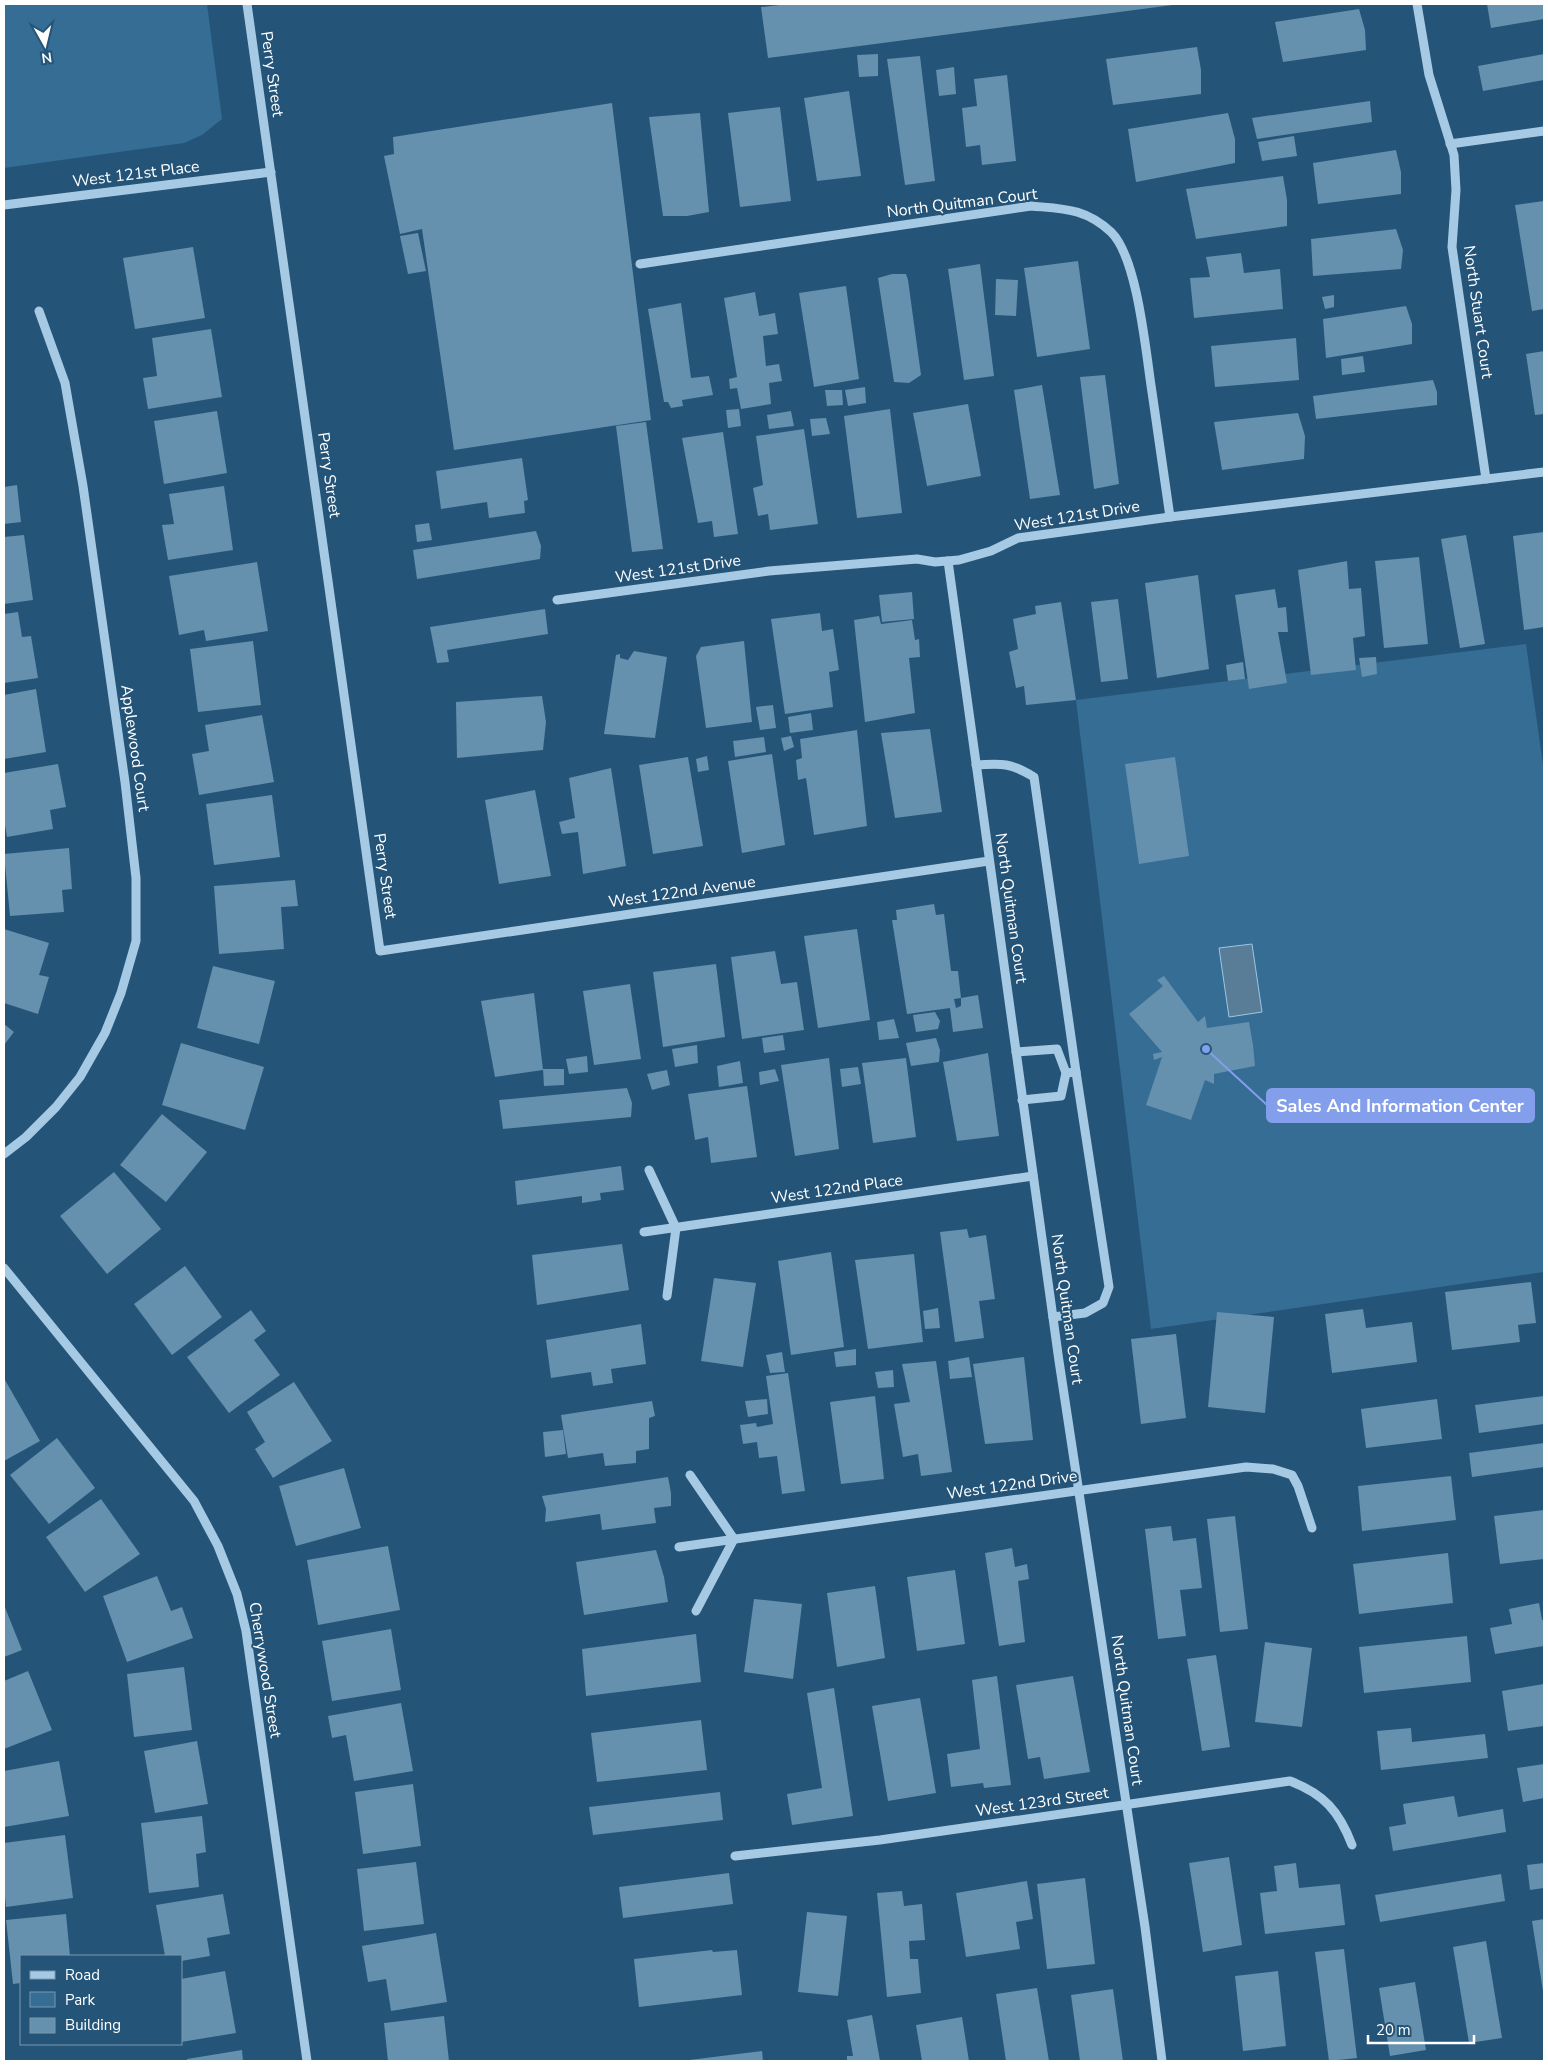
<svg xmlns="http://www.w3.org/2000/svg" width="1548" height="2065" font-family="'Nunito Sans',sans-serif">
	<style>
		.green { fill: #356d94 }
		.water { fill: #5a7d97; stroke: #9ac7e4 }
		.building { fill: #6590ae }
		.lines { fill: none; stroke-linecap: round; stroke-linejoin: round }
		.minor { stroke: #a6cae3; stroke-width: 9 }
		.labels { text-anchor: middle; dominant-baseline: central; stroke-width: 4; stroke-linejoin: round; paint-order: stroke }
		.street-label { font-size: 16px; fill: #fff; stroke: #245478 }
		.leader { fill: none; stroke: #839eea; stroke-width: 2 }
		.callout-dot { fill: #839eea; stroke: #245478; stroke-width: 2 }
		.callout { fill: #839eea; stroke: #839eea; stroke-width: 2 }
		.callout-label { font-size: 18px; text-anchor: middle; font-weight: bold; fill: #fff }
	</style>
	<rect width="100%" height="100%" fill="#245478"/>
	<g class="green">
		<path d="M4,4H207L222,119L202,135L184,143L4,168Z"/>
		<path d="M1526,644L1544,772V1272L1151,1329L1076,700Z"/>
	</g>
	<path class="water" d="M1252,944L1262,1012L1229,1017L1219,948Z"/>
	<g class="building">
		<path d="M788,4H1172L1173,5L768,58L761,7Z"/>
		<path d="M1487,4H1544V19L1491,28Z"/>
		<path d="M1359,9L1365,30L1366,50L1283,62L1275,22Z"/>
		<path d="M1197,47L1201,70V94L1113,105L1106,59Z"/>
		<path d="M878,54V76L859,77L857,55Z"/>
		<path d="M1544,54V80L1483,91L1478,66Z"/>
		<path d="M920,56L935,181L905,185L887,59Z"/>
		<path d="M954,67L956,94L939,96L936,70Z"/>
		<path d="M1007,75L1016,161L982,165L980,145L966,147L962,108L977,106L974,79Z"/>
		<path d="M849,91L861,176L817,181L804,98Z"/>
		<path d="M1370,101L1372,122L1257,139L1252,118Z"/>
		<path d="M612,103L651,420L454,450L422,229L400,234L384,156L394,154L393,137Z"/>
		<path d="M780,107L791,201L740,207L728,113Z"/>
		<path d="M700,113L709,212L687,216H663L649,117Z"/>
		<path d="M1228,113L1235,139V163L1136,182L1128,129Z"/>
		<path d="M1294,136L1297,156L1262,161L1258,142Z"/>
		<path d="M1396,150L1401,172V194L1318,204L1313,163Z"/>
		<path d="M1283,176L1287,200V226L1196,239L1186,189Z"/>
		<path d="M1544,201V309L1532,311L1515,205Z"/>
		<path d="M1396,229L1403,250L1401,269L1313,276L1311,239Z"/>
		<path d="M418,233L426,271L408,274L400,236Z"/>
		<path d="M193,247L205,318L135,329L123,258Z"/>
		<path d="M1241,253L1244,273L1280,269L1283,309L1194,318L1190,278L1210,277L1206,257Z"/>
		<path d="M1078,261L1090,349L1037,357L1024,268Z"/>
		<path d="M980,264L994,376L964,380L948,269Z"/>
		<path d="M892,274H906L908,280L921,375L909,383L894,382L878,278Z"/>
		<path d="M996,279L1018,280L1016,316L995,315Z"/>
		<path d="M846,286L859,379L814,387L799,293Z"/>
		<path d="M755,292L759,316L775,313L778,334L763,336L766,366L779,364L782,381L769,383L771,404L741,409L737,388L730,389L729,379L737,377L724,298Z"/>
		<path d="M1334,295V307L1325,309L1322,297Z"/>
		<path d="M681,303L691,378L709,376L713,395L682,400L683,406L671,408L668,402H664L648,309Z"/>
		<path d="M1406,306L1412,324V344L1326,358L1323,319Z"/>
		<path d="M211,329L222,397L148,409L143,378L157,376L152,338Z"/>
		<path d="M1296,338L1299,380L1215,387L1211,346Z"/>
		<path d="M1544,351V414L1535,415L1526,354Z"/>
		<path d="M1363,356L1365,372L1342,375L1341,359Z"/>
		<path d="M1105,375L1119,484L1094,489L1080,377Z"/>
		<path d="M1433,380L1437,392V405L1316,419L1313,396Z"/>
		<path d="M1042,385L1060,495L1030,499L1014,390Z"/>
		<path d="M865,387L866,403L848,406L845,390Z"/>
		<path d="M825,390H842L843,405L827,406Z"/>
		<path d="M968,404L981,476L927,486L913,413Z"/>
		<path d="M739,409L741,426L728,428L726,410Z"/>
		<path d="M890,409L902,513L857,518L844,416Z"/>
		<path d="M217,411L227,473L164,484L154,421Z"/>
		<path d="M791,411L794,426L769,429L767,415Z"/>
		<path d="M1298,413L1305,436L1304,459L1222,470L1214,422Z"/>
		<path d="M826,418L830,434L812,436L810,419Z"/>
		<path d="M646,422L663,549L632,552L616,426Z"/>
		<path d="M804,429L818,524L770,530L768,514L758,516L753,488L763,485L756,436Z"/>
		<path d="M723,432L738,534L714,537L712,521L698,523L682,438Z"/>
		<path d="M522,458L528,500L524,501L525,513L489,518L487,502L441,509L436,471Z"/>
		<path d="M17,485L21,522L4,524V487Z"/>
		<path d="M224,486L233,550L168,560L162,525L174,524L169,494Z"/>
		<path d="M429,523L432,540L417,542L415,525Z"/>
		<path d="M536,531L541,546L540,559L417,579L413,550Z"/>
		<path d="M1544,532V627L1524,630L1513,536Z"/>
		<path d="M24,535L33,600L4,604V537Z"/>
		<path d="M1466,535L1485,644L1460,648L1441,539Z"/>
		<path d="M1419,557L1428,644L1384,648L1375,561Z"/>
		<path d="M1347,561L1349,589L1361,588L1365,636L1353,638L1356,670L1311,675L1298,570Z"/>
		<path d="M257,562L268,631L206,641L204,630L179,635L169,576Z"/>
		<path d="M1198,575L1209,669L1157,678L1145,583Z"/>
		<path d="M1275,589L1278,608L1286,607L1288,632H1278L1287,683L1249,689L1235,595Z"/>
		<path d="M912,592L914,619L882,622L879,595Z"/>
		<path d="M1118,599L1128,679L1101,682L1091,602Z"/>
		<path d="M1061,602L1076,700L1026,705L1024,686L1016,688L1009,652L1018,649L1013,619L1036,614L1035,606Z"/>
		<path d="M545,609L548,634L447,650L449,662L437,663L430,627Z"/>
		<path d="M18,612L22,637L31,636L38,678L4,683V614Z"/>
		<path d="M820,613L822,631L833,629L839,670L829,672L833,707L785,714L771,619Z"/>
		<path d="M879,616L881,624L912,620L915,640L919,639L920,657L909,658L915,713L865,722L854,620Z"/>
		<path d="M253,641L261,705L198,712L190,649Z"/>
		<path d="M744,641L752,722L706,728L696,656L701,647Z"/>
		<path d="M634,651L667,657L655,738L604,734L616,655L620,654V658L628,660Z"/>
		<path d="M1376,657L1377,674L1362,677L1359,658Z"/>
		<path d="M1243,662L1245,679L1228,681L1226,665Z"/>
		<path d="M36,689L46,752L4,759V695Z"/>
		<path d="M542,696L546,722L543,750L457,758L456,702Z"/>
		<path d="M773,705L776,728L760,730L756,707Z"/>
		<path d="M811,713L813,730L790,733L788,717Z"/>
		<path d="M262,715L274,782L199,795L192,754L209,751L205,725Z"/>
		<path d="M930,729L942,812L895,818L881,733Z"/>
		<path d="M857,730L867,826L814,835L806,778L798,780L796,760L802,758L800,739Z"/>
		<path d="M791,736L794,747L784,751L781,738Z"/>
		<path d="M764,737L766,752L735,757L733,741Z"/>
		<path d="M772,754L785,845L742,853L728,761Z"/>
		<path d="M707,756L709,770L698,772L696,759Z"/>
		<path d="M688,757L703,846L653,854L639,765Z"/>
		<path d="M1175,757L1189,856L1139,864L1125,764Z"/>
		<path d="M58,764L66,807L50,810L53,829L7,837L4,819V773Z"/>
		<path d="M611,768L626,866L583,874L578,832L562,834L559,822L575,818L569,778Z"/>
		<path d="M535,790L551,876L499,884L485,800Z"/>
		<path d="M272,795L280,857L214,865L206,804Z"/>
		<path d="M69,848L72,889L62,890L64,912L10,916L4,854Z"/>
		<path d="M295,880L298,906L281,907L284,949L219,954L214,886Z"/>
		<path d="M934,904L936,915L944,914L951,971H958L961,998L954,999L956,1008L961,1006V998L978,995L983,1028L953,1032L950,1008L907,1014L892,920H897L896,910Z"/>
		<path d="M4,929L49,943L39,975L49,977L38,1014L4,1003Z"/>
		<path d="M857,929L870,1020L818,1028L804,936Z"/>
		<path d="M775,951L781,984L797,982L804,1030L742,1039L731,957Z"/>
		<path d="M716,964L725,1037L663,1047L653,972Z"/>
		<path d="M213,966L275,981L259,1044L197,1028Z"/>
		<path d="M1164,976L1198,1022L1205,1016L1207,1028L1249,1022L1253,1045L1255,1066L1214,1074V1084L1205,1080L1191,1120L1146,1105L1162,1057L1154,1060L1153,1054L1162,1052L1129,1014L1163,986L1157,980Z"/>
		<path d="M630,984L641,1059L594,1065L583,991Z"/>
		<path d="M534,993L543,1070L495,1077L481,1001Z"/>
		<path d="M935,1012L940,1021L938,1029L916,1032L913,1015Z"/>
		<path d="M894,1019L899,1038L879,1040L877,1022Z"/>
		<path d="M4,1024L14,1032L4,1045Z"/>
		<path d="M783,1035L785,1050L764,1053L762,1038Z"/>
		<path d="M936,1038L940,1050L939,1062L911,1066L906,1043Z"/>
		<path d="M181,1043L264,1067L245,1130L162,1105Z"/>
		<path d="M697,1045L698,1063L675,1067L672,1049Z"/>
		<path d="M988,1053L999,1136L957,1141L943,1062Z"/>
		<path d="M587,1056L588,1072L569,1074L566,1059Z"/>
		<path d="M829,1058L839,1149L795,1156L781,1065Z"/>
		<path d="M906,1058L916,1137L873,1143L862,1063Z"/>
		<path d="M740,1061L743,1083L719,1087L717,1066Z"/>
		<path d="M858,1067L861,1084L842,1087L840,1069Z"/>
		<path d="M543,1069H564V1085L544,1086Z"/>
		<path d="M775,1069L779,1081L760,1085L759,1072Z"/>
		<path d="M667,1070L670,1085L652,1090L647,1074Z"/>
		<path d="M747,1086L757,1157L711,1163L708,1137L695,1140L688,1094Z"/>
		<path d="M627,1088L632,1103L631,1117L503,1129L499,1100Z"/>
		<path d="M162,1114L207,1152L166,1202L120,1165Z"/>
		<path d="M621,1166L624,1190L600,1193L601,1200L582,1203V1196L517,1205L515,1181Z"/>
		<path d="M114,1172L161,1229L107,1274L60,1216Z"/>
		<path d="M967,1229L969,1238L986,1235L995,1299L979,1301L984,1338L955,1342L940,1232Z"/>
		<path d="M622,1244L629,1290L537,1305L532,1255Z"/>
		<path d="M831,1252L844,1347L791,1355L778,1261Z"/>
		<path d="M914,1254L923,1342L868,1349L855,1260Z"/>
		<path d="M185,1266L222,1317L172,1355L134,1304Z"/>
		<path d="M714,1278L756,1283L743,1367L701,1361Z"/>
		<path d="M1531,1282L1536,1323L1518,1325L1520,1342L1452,1350L1445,1292Z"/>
		<path d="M938,1308L940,1328L925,1329L923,1311Z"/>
		<path d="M1363,1309L1366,1328L1412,1322L1417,1362L1332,1373L1325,1314Z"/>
		<path d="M251,1310L266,1331L254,1340L280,1375L229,1413L187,1357Z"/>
		<path d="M1217,1312L1274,1317L1265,1413L1208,1407Z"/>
		<path d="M641,1324L646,1364L611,1369L613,1383L593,1386L591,1372L551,1378L546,1340Z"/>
		<path d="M1176,1334L1186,1418L1141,1424L1131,1339Z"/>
		<path d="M856,1349V1365L836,1367L834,1352Z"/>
		<path d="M782,1352L785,1372L770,1373L766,1355Z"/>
		<path d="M969,1357L972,1377L950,1379L948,1361Z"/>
		<path d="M1024,1357L1033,1440L985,1444L973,1364Z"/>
		<path d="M936,1361L952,1472L921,1476L918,1454L903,1457L894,1404L910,1402L902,1364Z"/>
		<path d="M893,1370L894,1387L878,1388L875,1372Z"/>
		<path d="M788,1373L805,1491L782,1494L777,1456L759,1458L757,1442L743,1444L740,1425L756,1423L757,1427L773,1424L766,1376Z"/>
		<path d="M5,1380L40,1441L4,1461V1381Z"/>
		<path d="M294,1382L332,1441L273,1478L255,1449L265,1442L247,1412Z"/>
		<path d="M875,1396L884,1479L841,1484L830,1402Z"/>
		<path d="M1544,1396V1424L1479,1433L1475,1405Z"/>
		<path d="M767,1399L768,1414L748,1417L745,1401Z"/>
		<path d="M1437,1399L1442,1439L1366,1448L1361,1409Z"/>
		<path d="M652,1401L655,1416L649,1418V1449L636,1451V1463L605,1466L603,1453L568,1458L561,1415Z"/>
		<path d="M563,1430L566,1454L545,1457L543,1432Z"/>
		<path d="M57,1438L95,1488L49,1524L10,1475Z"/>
		<path d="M1544,1443V1467L1472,1477L1469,1453Z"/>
		<path d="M344,1468L361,1528L296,1546L279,1486Z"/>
		<path d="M1451,1476L1456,1520L1362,1531L1358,1486Z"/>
		<path d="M668,1477L671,1493V1506L654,1508L656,1523L602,1530L600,1514L545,1522L546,1509L542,1496Z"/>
		<path d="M101,1499L140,1554L85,1592L46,1537Z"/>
		<path d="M1544,1510V1559L1500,1564L1494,1516Z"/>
		<path d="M1235,1516L1248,1629L1220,1632L1207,1519Z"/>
		<path d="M1171,1526L1173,1541L1196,1538L1202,1588L1180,1590L1186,1636L1158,1639L1145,1529Z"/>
		<path d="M388,1546L400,1610L318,1625L307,1560Z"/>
		<path d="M1012,1548L1015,1567L1027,1564L1029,1579L1018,1581L1025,1642L999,1646L985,1553Z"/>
		<path d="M656,1550L664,1577L668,1602L584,1615L576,1562Z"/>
		<path d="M1448,1553L1453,1603L1359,1614L1353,1564Z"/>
		<path d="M955,1570L965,1644L917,1651L907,1577Z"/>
		<path d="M157,1576L171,1611L182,1607L193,1638L127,1662L103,1596Z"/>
		<path d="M875,1586L885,1658L837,1667L827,1593Z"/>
		<path d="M754,1599L802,1604L793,1679L744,1672Z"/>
		<path d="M1539,1603L1542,1620H1544V1646L1495,1654L1490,1628L1512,1624L1509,1609Z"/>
		<path d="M4,1605L22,1650L4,1657Z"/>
		<path d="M391,1629L401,1690L332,1701L322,1641Z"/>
		<path d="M696,1634L701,1682L586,1696L582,1649Z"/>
		<path d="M1467,1636L1471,1682L1364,1693L1359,1647Z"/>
		<path d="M1265,1642L1312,1648L1302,1727L1255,1722Z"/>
		<path d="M1216,1655L1230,1747L1202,1751L1187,1659Z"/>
		<path d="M184,1667L192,1730L134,1737L127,1674Z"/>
		<path d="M28,1671L52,1730L4,1749V1681Z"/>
		<path d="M997,1676L1011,1785L984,1788L983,1783L951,1787L947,1754L980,1749L972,1680Z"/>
		<path d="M1073,1676L1090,1772L1044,1779L1040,1757L1028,1759L1016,1685Z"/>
		<path d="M1544,1684V1726L1508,1731L1502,1691Z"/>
		<path d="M834,1688L853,1816L792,1825L787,1794L822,1788L807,1693Z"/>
		<path d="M920,1698L936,1793L888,1801L872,1706Z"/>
		<path d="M401,1703L413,1771L354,1781L346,1735L332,1738L328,1716Z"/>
		<path d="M701,1720L707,1770L597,1782L591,1733Z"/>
		<path d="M1411,1728L1412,1742L1485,1734L1488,1758L1381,1770L1377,1731Z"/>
		<path d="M197,1741L208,1804L155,1813L144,1751Z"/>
		<path d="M59,1761L69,1816L4,1827V1771Z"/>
		<path d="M1544,1764V1798L1523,1802L1517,1768Z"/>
		<path d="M413,1784L421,1846L363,1854L355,1792Z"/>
		<path d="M720,1792L723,1820L593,1835L589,1807Z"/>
		<path d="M1454,1796L1458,1817L1503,1809L1506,1832L1393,1851L1389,1827L1406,1824L1403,1804Z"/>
		<path d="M202,1816L206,1852L196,1854L199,1887L149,1893L141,1823Z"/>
		<path d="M65,1835L73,1898L6,1907L4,1886V1843Z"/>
		<path d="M1229,1857L1242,1945L1203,1952L1189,1863Z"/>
		<path d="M416,1862L424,1924L364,1931L357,1869Z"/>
		<path d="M1296,1863L1299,1888L1340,1884L1345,1925L1265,1934L1260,1893L1277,1891L1274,1866Z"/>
		<path d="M1544,1863V1888L1530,1890L1527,1865Z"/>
		<path d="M729,1873L733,1904L623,1918L619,1887Z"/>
		<path d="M1501,1874L1505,1901L1380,1922L1375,1895Z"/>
		<path d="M1085,1878L1095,1964L1047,1969L1037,1884Z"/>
		<path d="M1027,1881L1033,1919L1016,1922L1020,1949L966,1957L956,1893Z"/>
		<path d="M902,1891L904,1906L922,1904L925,1940L909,1941L910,1959H918L921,1993L887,1997L877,1893Z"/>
		<path d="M223,1894L230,1934L207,1938L210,1956L181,1961V1956H165L156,1905Z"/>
		<path d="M807,1912L847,1916L838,1996L798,1992Z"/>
		<path d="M66,1914L70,1956H21V1983L13,1984L6,1920Z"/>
		<path d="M1544,1919V1991H1543L1532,1921Z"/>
		<path d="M436,1933L447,2002L391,2011L386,1979L368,1982L362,1946Z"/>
		<path d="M1486,1941L1502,2038L1469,2043L1453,1947Z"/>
		<path d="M1344,1949L1357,2058L1329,2061L1315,1952Z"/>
		<path d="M712,1950L713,1952L737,1950L742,1995L639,2007L634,1959Z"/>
		<path d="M225,1971L236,2033L181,2042V1979Z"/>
		<path d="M1278,1971L1286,2046L1243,2051L1235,1976Z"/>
		<path d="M1415,1982L1426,2050L1390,2056L1379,1988Z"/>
		<path d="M1037,1988L1049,2061H1006L996,1994Z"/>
		<path d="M1113,1989L1123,2061H1080L1071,1995Z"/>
		<path d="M872,2015L880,2061H847V2056H853L847,2020Z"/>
		<path d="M444,2016L449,2061H388L384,2023Z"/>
		<path d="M962,2017L969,2061H922L916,2025Z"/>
		<path d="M242,2050L243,2061H187V2059Z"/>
		<path d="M762,2051L763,2061H689V2060Z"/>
	</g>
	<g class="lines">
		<g class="minor">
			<path d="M247,4L380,951L989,861"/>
			<path d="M1417,4L1429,75L1454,155L1456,190L1452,247L1486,479"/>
			<path d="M1450,144L1544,131"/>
			<path d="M4,205L271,172"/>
			<path d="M640,264L1031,206C1064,209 1085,208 1111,232C1138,258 1146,355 1152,392C1158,434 1164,475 1170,517"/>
			<path d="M948,561L1059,1361L1145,1927L1162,2061"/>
			<path d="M557,600L769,571L917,559L935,562L959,560L991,551L1018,538L1170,517L1544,472"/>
			<path d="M976,765C1002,763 1011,763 1034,777L1076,1072L1066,1073"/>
			<path d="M1016,1052L1057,1049L1066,1073L1061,1096L1022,1100"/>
			<path d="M4,1154L26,1137L56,1107L80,1077L105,1033L121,993L136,941V878L125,782L83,486L65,383L39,311"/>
			<path d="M649,1170L676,1228L667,1296"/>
			<path d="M644,1232L1033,1176"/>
			<path d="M4,1268L194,1501L218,1546L237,1594L246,1631L307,2061"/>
			<path d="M1053,1317L1085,1313L1103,1303L1109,1287L1076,1072"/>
			<path d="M690,1475L734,1539L696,1611"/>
			<path d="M679,1547L1246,1467L1273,1469L1292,1475L1298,1486L1312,1528"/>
			<path d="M735,1856L880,1840L1290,1781C1324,1794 1339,1811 1352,1845"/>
		</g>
	</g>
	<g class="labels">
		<g class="street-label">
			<text transform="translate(272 74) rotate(82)">Perry Street</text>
			<text transform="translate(136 174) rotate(-7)">West 121st Place</text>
			<text transform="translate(962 203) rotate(-7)">North Quitman Court</text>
			<text transform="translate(1478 312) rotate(82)">North Stuart Court</text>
			<text transform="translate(329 475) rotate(82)">Perry Street</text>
			<text transform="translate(1077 516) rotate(-9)">West 121st Drive</text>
			<text transform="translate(678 569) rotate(-8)">West 121st Drive</text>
			<text transform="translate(135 748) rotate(82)">Applewood Court</text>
			<text transform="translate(385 876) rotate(82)">Perry Street</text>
			<text transform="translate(682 892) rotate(-8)">West 122nd Avenue</text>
			<text transform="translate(1011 908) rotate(82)">North Quitman Court</text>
			<text transform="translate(837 1189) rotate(-8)">West 122nd Place</text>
			<text transform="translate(1067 1309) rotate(82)">North Quitman Court</text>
			<text transform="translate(1012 1485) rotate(-8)">West 122nd Drive</text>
			<text transform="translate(265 1670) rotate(81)">Cherrywood Street</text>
			<text transform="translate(1127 1710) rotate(82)">North Quitman Court</text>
			<text transform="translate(1042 1802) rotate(-8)">West 123rd Street</text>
		</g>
	</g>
	<path class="leader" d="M1206 1049L1267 1105"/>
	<circle class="callout-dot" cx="1206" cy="1049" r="5"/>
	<rect class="callout" x="1267" y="1089" width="267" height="33" rx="5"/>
	<g class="callout-label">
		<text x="1400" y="1112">Sales And Information Center</text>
	</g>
	<rect width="1548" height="2065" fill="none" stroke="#ffffff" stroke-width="10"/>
	<rect x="20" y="1955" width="162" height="90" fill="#245478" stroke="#7c98ae"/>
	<rect x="30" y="1971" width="25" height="8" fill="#a6cae3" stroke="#7c98ae"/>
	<text x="65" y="1980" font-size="15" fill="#ffffff">Road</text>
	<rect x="30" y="1992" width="25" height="15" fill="#356d94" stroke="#7c98ae"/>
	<text x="65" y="2005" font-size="15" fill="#ffffff">Park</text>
	<rect x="30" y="2018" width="25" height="15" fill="#6590ae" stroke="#7c98ae"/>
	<text x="65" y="2030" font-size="15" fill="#ffffff">Building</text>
	<g transform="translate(45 45) rotate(172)" stroke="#245478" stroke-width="4" paint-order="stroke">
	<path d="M0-4L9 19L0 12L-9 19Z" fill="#ffffff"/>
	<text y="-8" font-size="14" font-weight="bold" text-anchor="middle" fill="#ffffff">N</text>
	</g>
	<path d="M1368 2035v8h106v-8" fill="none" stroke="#ffffff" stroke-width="2.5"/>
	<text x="1376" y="2035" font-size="15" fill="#ffffff" stroke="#245478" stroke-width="4" paint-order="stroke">20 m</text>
</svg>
